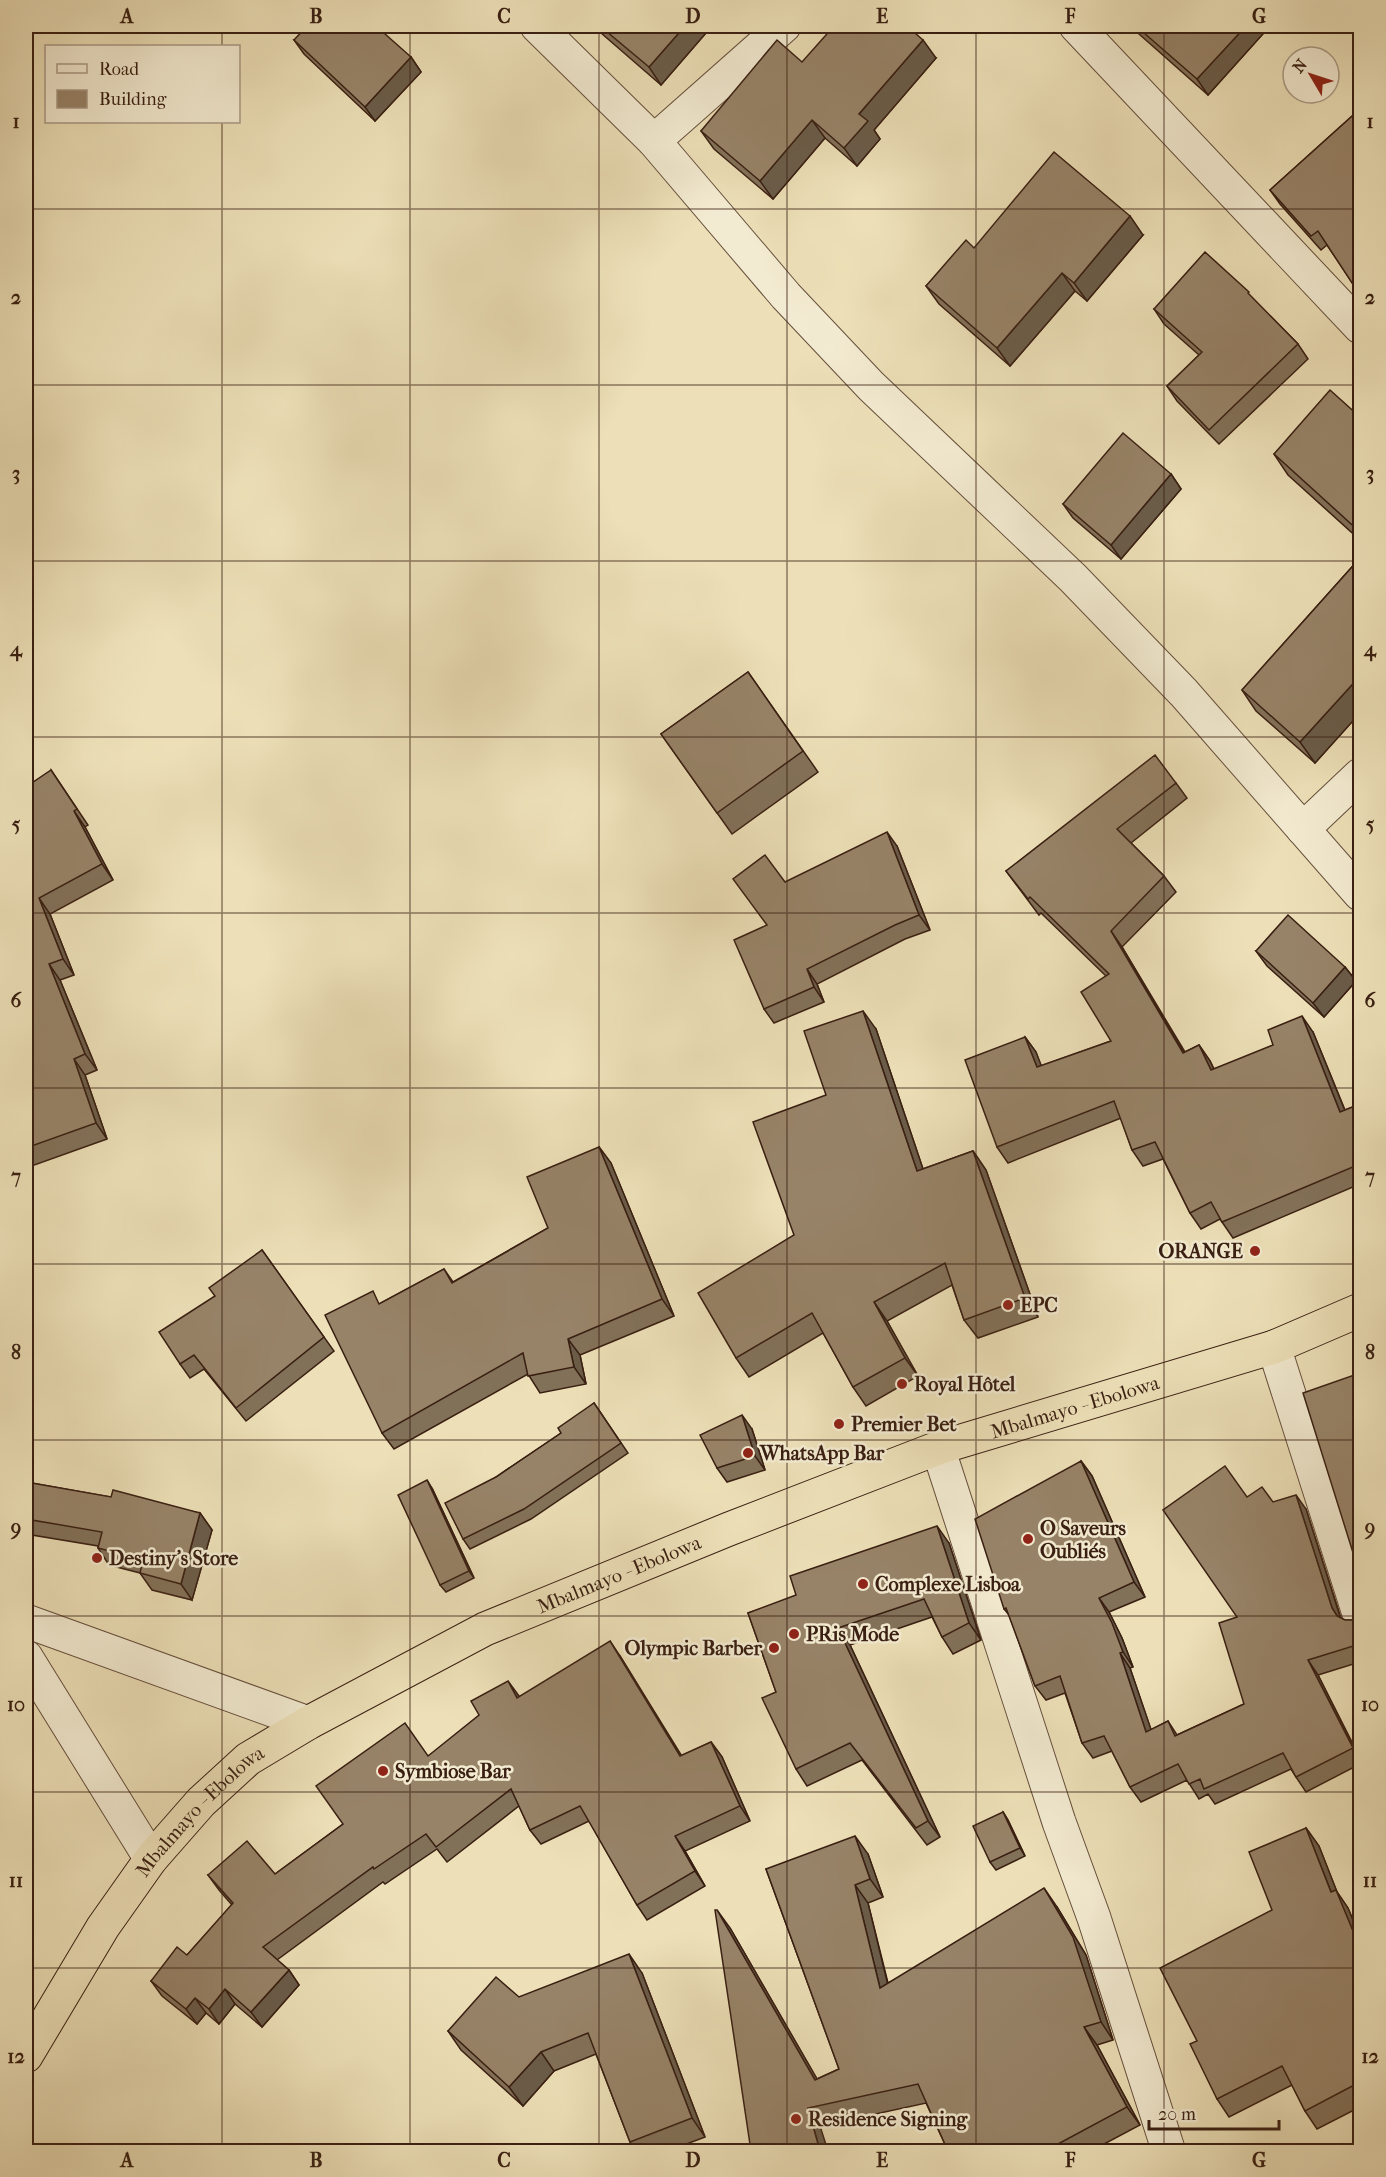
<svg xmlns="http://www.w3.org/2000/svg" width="1386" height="2177" font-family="'IM FELL French Canon',serif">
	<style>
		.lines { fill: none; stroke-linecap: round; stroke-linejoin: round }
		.minor-casing { stroke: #664f3c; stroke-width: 35 }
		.trunk-casing { stroke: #391f12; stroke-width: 35 }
		.minor { stroke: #f3ebd1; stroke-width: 33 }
		.trunk { stroke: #ede0b8; stroke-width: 33 }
		.wall { fill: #827159; stroke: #391f12; stroke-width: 1.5 }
		.shaded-wall { fill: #6a5c49; stroke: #391f12; stroke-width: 1.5 }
		.building { fill: #978368; stroke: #391f12; stroke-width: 1.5 }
		.grid { fill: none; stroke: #391f12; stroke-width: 1.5; stroke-opacity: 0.55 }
		.poi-dot { fill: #8f2418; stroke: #f3ebd1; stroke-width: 2 }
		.labels { text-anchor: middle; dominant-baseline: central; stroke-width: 5; stroke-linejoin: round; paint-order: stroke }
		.poi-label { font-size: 20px; font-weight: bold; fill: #391f12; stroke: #f3ebd1; text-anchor: start }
		.street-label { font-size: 20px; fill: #391f12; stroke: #f3ebd1 }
		.neatline { fill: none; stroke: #391f12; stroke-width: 2 }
		.grid-label { font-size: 20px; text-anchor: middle; font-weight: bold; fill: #391f12 }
	</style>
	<rect width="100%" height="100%" fill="#ede0b8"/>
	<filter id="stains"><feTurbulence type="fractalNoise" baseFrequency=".00333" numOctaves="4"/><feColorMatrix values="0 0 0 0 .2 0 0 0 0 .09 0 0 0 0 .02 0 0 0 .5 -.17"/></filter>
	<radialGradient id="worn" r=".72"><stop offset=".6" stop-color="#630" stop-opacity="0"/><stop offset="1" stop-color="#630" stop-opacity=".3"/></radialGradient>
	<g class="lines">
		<defs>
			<g id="minor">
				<path d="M537,26L654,141L786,296L871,386L1073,578L1184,693L1360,894"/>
				<path d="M1076,26L1360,327"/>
				<path d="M654,141L784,26"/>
				<path d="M1303,829L1360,775"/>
				<path d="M1274,1347L1360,1617"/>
				<path d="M938,1448L1059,1822L1094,1918L1169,2152"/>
				<path d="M26,1621L308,1723"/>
				<path d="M26,1657L151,1859"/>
			</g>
			<g id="trunk">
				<path id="s1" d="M26,2056L103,1927L151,1859L201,1802L248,1759L308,1723L485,1629L729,1529L938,1448L1274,1347L1360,1310"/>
			</g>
		</defs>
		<use href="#minor" class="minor-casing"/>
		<use href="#trunk" class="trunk-casing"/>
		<use href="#minor" class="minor"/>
		<use href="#trunk" class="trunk"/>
	</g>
	<g class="wall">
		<path d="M593,26H712L661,85Z"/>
		<path d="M1130,26H1270L1208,95Z"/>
		<path d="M294,40L411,57L421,72L375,121L304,54Z"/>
		<path d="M936,58L874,130L880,139L857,166L825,138L773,199L714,149L701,131L802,62Z"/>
		<path d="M1360,109V294L1327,245L1321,250L1280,204L1270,190Z"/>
		<path d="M1143,235L1087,301L1075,291L1010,366L939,304L926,286L974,248Z"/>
		<path d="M1255,301L1298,344L1308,359L1219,444L1177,401L1167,386L1199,355L1164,324L1154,309Z"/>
		<path d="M1360,417V540L1288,475L1274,454Z"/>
		<path d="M1171,474L1181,489L1121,559L1073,518L1063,504Z"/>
		<path d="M1360,558V713L1315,763L1256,711L1242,690Z"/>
		<path d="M748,672L818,772L732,834L661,734Z"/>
		<path d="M51,770L88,825L85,827L113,880L50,914L74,975L60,980L97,1070L85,1075L107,1139L26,1168V900L30,898Z"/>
		<path d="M1176,783L1187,798L1131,843L1164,876L1176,892L1122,947L1185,1052L1199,1045L1210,1061L1214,1069L1313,1032L1345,1110L1360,1104V1184L1233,1238L1220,1219L1201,1229L1190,1213L1163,1159L1143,1166L1132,1150L1121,1118L1008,1163L997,1147L1025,1037L1036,1052L1041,1066L1111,1041L1106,976L1041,913L1039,915L1006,871Z"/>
		<path d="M897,846L930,930L905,939L817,984L824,1002L774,1023L764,1009L767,925L785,882Z"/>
		<path d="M1256,951L1345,967L1356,981L1324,1017L1267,966Z"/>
		<path d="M876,1029L923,1169L973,1151L986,1170L1038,1317L978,1338L964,1320L952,1285L887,1321L918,1376L866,1406L853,1387L823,1333L749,1377L736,1358L794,1235L826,1095Z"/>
		<path d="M599,1147L611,1163L674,1316L580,1355L586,1384L540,1393L528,1374L394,1449L382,1433L381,1303L444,1269L453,1282L548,1228Z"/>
		<path d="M262,1250L334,1351L246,1421L204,1369L190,1378L180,1364L215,1296Z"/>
		<path d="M594,1403L628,1453L531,1519L470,1549L463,1539L496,1477L561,1433Z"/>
		<path d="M752,1429L765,1470L727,1482L717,1468Z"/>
		<path d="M1081,1461L1092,1476L1145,1597L1109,1612L1122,1638L1133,1667L1130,1668L1151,1730L1168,1721L1177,1735L1244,1704L1237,1617L1247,1497L1306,1509L1341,1618L1345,1620H1356L1360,1617V1662L1318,1675L1360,1758V1764L1306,1792L1296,1777L1291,1769L1215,1804L1208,1794L1199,1799L1187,1780L1141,1802L1130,1787L1112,1751L1093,1758L1082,1743L1065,1693L1046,1700L1035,1686L1009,1615L1004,1609Z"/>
		<path d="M26,1482L200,1513L212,1530L192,1600L152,1590L140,1573L109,1565L98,1548V1546L26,1534Z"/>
		<path d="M432,1488L474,1578L446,1592L440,1585Z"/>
		<path d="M949,1543L981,1640L953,1654L942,1637L932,1617L850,1645L940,1837L927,1845L862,1760L807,1786L796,1769L776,1692L748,1613Z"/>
		<path d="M620,1656L681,1756L711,1742L722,1757L750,1821L685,1851L705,1886L647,1920L637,1905L589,1821L541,1844L530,1830L519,1806L447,1862L437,1849L385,1884L383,1882L277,1960L289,1970L299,1985L262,2027L235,2004L219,2024L206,2013L197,2024L162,1996L151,1981L187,1955L232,1905L219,1890L208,1875L275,1874L343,1824L428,1756L519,1697Z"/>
		<path d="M1003,1812L1008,1820L1025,1856L996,1870L990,1862Z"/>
		<path d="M1306,1828L1319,1846L1337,1892L1348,1908L1360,1937V2107L1317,2129L1305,2111L1292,2085L1229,2117L1217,2099L1197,2041L1272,1910Z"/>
		<path d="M868,1854L883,1897L868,1903L888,1983L1057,1907L1086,1955L1113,2040L1097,2045L1140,2125L1091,2151H948L926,2103L820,2126L751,2151L730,1928L817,2079L839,2069L766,1869Z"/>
		<path d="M642,1973L705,2137L668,2151H636L630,2142L596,2054L554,2071L523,2106L461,2050L448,2031L519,1997Z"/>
	</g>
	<g class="shaded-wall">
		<path d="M685,26H712L661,85L649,67Z"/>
		<path d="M729,26H739L733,32Z"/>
		<path d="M1246,26H1270L1208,95L1197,79Z"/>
		<path d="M923,40L936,58L874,130L880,139L857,166L844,148L859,114Z"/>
		<path d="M411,57L421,72L375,121L365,107Z"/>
		<path d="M812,120L825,138L773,199L760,181Z"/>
		<path d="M1130,216L1143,235L1087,301L1074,283Z"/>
		<path d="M1062,273L1075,291L1010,366L997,348Z"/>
		<path d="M1171,474L1181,489L1121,559L1111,545Z"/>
		<path d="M1360,676V713L1315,763L1300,742Z"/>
		<path d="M74,811L85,827L113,880L102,864Z"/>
		<path d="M887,832L897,846L930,930L919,915Z"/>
		<path d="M39,898L50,914L74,975L63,959Z"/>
		<path d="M1111,931L1122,947L1194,1069L1183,1053Z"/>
		<path d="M49,964L60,980L97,1070L85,1054Z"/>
		<path d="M1345,967L1356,981L1324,1017L1313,1003Z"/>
		<path d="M807,969L817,984L824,1002L814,987Z"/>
		<path d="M863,1011L876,1029L930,1190L917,1171Z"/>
		<path d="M1302,1016L1313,1032L1352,1128L1340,1112Z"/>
		<path d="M1025,1037L1036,1052L1048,1083L1037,1067Z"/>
		<path d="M1199,1045L1210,1061L1222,1086L1211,1070Z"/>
		<path d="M74,1059L85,1075L107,1139L96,1123Z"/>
		<path d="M599,1147L611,1163L674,1316L662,1299Z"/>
		<path d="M973,1151L986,1170L1038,1317L1025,1298Z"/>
		<path d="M874,1302L887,1321L918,1376L905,1358Z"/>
		<path d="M568,1339L580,1355L586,1384L574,1367Z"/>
		<path d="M742,1415L752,1429L765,1470L755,1456Z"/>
		<path d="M1081,1461L1092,1476L1145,1597L1134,1582Z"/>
		<path d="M427,1480L432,1488L474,1578L469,1571Z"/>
		<path d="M1296,1495L1306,1509L1342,1623L1332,1608Z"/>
		<path d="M200,1513L212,1530L192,1600L181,1584Z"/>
		<path d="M937,1526L949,1543L981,1640L969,1623Z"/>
		<path d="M1099,1598L1109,1612L1122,1638L1133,1667L1123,1652Z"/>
		<path d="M838,1628L850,1645L940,1837L928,1821Z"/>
		<path d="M610,1641L620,1656L691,1771L680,1756Z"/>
		<path d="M1120,1653L1130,1668L1157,1747L1146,1732Z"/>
		<path d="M1308,1660L1318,1675L1360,1759L1353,1748Z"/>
		<path d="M508,1681L519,1696L527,1713L517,1698Z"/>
		<path d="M711,1742L722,1757L750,1821L740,1806Z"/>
		<path d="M1003,1812L1008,1820L1025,1856L1020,1848Z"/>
		<path d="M1306,1828L1319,1846L1337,1892L1348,1908L1360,1937V1948L1331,1892Z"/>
		<path d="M675,1836L685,1851L705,1886L695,1871Z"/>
		<path d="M855,1836L868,1854L883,1897L870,1879Z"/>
		<path d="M855,1885L868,1903L893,2006L880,1988Z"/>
		<path d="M1044,1888L1057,1907L1086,1955L1113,2040L1101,2022Z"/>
		<path d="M717,1910L730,1928L828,2098L815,2080Z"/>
		<path d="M629,1954L642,1973L705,2137L692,2118Z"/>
		<path d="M289,1970L299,1985L262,2027L251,2012Z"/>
		<path d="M225,1989L235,2004L219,2024L209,2009Z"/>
		<path d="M195,1998L206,2013L197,2024L186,2009Z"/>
		<path d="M1084,2027L1097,2045L1140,2125L1127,2107Z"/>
		<path d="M541,2052L554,2071L523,2106L509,2087Z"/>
		<path d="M808,2108L820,2126L828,2151H820Z"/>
	</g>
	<g class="building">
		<path d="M307,26H376L411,57L365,107L294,40Z"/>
		<path d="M600,26H685L649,67Z"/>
		<path d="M834,26H907L923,40L859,114L868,121L844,148L812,120L760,181L701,131L777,40L802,62Z"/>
		<path d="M1136,26H1246L1197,79Z"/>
		<path d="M1360,109V282L1354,286L1318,231L1311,236L1270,190Z"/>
		<path d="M1054,152L1130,216L1074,283L1062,273L997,348L926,286L966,240L974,248Z"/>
		<path d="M1205,252L1249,292L1248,293L1298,344L1209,430L1167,386L1202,352L1154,309Z"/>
		<path d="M1330,390L1360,417V532L1274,454Z"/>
		<path d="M1123,433L1171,474L1111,545L1063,504Z"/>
		<path d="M1360,558V676L1300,742L1242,690Z"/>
		<path d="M748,672L803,751L717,813L661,734Z"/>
		<path d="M1155,755L1176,783L1117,829L1164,876L1111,931L1183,1053L1199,1045L1211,1070L1273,1045L1268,1030L1302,1016L1340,1112L1360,1104V1164L1222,1222L1211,1202L1190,1213L1155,1142L1132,1150L1114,1101L997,1147L965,1060L1025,1037L1037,1067L1111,1041L1081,992L1109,974L1030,897L1028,899L1006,871Z"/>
		<path d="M51,770L77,809L74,811L102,864L39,898L63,959L49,964L85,1054L74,1059L96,1123L26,1148V900L30,898L26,889V787Z"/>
		<path d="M887,832L919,915L895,925L807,969L814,987L764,1009L734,940L767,925L733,879L765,855L785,882Z"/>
		<path d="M1288,915L1345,967L1313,1003L1256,951Z"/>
		<path d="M863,1011L917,1171L973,1151L1025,1298L964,1320L945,1263L874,1302L905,1358L853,1387L812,1313L736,1358L698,1293L794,1235L753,1122L826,1095L804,1031Z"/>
		<path d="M599,1147L662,1299L568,1339L574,1367L528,1376L523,1353L382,1433L325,1315L373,1291L379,1304L444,1269L452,1283L548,1228L527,1177Z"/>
		<path d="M262,1250L324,1337L236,1408L194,1355L180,1364L159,1332L215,1296L209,1288Z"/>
		<path d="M1360,1373V1575L1303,1393Z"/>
		<path d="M594,1403L621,1443L524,1509L463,1539L445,1503L496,1477L561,1433L558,1428Z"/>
		<path d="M742,1415L755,1456L717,1468L700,1435Z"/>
		<path d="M1081,1461L1134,1582L1099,1598L1112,1623L1123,1652L1120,1653L1146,1732L1168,1721L1175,1736L1244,1704L1219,1623L1237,1617L1163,1510L1225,1466L1247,1497L1262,1487L1273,1502L1296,1495L1332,1608L1337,1616L1345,1620H1356L1360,1617V1644L1308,1660L1353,1748L1296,1777L1283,1753L1204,1789L1200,1779L1189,1784L1178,1764L1130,1787L1104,1736L1082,1743L1060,1676L1035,1686L1006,1608L1004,1609L975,1519Z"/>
		<path d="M427,1480L469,1571L440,1585L398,1495Z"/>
		<path d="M26,1482L111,1497L113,1490L200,1513L181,1584L140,1573L143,1560L98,1548L102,1532L26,1519Z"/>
		<path d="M937,1526L969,1623L942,1637L924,1599L838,1628L928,1821L916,1828L850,1743L796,1769L762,1698L776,1692L748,1613L796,1595L790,1576Z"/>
		<path d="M610,1641L680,1756L711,1742L740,1806L675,1836L695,1871L637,1905L580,1806L530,1830L511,1789L436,1847L426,1834L374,1869L373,1867L263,1947L289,1970L251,2012L225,1989L209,2009L195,1998L186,2009L151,1981L177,1947L187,1955L233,1903L208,1875L247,1841L275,1874L343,1824L316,1786L405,1723L428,1756L479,1715L471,1701L508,1681L517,1698Z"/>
		<path d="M1003,1812L1020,1848L990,1862L973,1826Z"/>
		<path d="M1306,1828L1331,1892L1336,1890L1360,1948V2082L1305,2111L1282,2066L1217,2099L1190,2044L1197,2041L1160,1968L1272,1910L1249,1852Z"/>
		<path d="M855,1836L870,1879L855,1885L880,1988L1044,1888L1073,1937L1101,2022L1084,2027L1127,2107L1045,2151H948L918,2084L808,2108L820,2151H751L715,1910H717L815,2080L839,2069L766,1869Z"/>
		<path d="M629,1954L692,2118L630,2142L588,2033L541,2052L509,2087L448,2031L496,1977L519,1997Z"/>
	</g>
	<path class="grid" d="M222,26V46M410,26V2152M599,26V2152M787,26V2152M976,26V2152M1164,26V2152M222,122V2152M26,209H1360M26,385H1360M26,561H1360M26,737H1360M26,913H1360M26,1088H1360M26,1264H1360M26,1440H1360M26,1616H1360M26,1792H1360M26,1968H1360"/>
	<g class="poi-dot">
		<circle cx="1255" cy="1251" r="6"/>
		<circle cx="1008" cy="1305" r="6"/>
		<circle cx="902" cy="1384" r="6"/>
		<circle cx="839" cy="1424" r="6"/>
		<circle cx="748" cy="1453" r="6"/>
		<circle cx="1028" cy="1539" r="6"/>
		<circle cx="97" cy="1558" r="6"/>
		<circle cx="863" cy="1584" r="6"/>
		<circle cx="794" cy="1634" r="6"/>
		<circle cx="774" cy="1648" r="6"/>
		<circle cx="383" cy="1771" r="6"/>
		<circle cx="796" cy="2119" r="6"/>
	</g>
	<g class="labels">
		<g class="poi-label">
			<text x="1243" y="1251" text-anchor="end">ORANGE</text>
			<text x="1020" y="1305">EPC</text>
			<text x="914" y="1384">Royal Hôtel</text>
			<text x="851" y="1424">Premier Bet</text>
			<text x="760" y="1453">WhatsApp Bar</text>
			<text x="1040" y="1528">O Saveurs<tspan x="1040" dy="23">Oubliés</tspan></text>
			<text x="109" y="1558">Destiny’s Store</text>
			<text x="875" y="1584">Complexe Lisboa</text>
			<text x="806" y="1634">PRis Mode</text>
			<text x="762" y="1648" text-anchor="end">Olympic Barber</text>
			<text x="395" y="1771">Symbiose Bar</text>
			<text x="808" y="2119">Residence Signing</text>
		</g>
		<g class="street-label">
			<text stroke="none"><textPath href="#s1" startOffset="1274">Mbalmayo - Ebolowa</textPath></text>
			<text stroke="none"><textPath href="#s1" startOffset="788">Mbalmayo - Ebolowa</textPath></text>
			<text stroke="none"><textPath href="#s1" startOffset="302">Mbalmayo - Ebolowa</textPath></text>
		</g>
	</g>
	<rect width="1386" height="2177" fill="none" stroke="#ede0b8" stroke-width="66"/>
	<rect x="45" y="45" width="195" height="78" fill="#f3ebd1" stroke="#a99985" stroke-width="1.5"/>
	<rect x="57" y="64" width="30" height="9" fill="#f3ebd1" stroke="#a99985" stroke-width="1.5"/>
	<text x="99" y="75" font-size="18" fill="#391f12">Road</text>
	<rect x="57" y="90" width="30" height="18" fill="#978368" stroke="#a99985" stroke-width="1.5"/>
	<text x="99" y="105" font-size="18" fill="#391f12">Building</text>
	<g transform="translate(1311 75) rotate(309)"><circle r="28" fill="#f3ebd1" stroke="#a99985" stroke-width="1.5"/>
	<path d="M0-4.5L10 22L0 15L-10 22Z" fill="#8f2418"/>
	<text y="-9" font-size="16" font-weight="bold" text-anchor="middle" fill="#391f12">N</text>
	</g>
	<path d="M1149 2120v9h130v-9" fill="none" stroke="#391f12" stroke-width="3"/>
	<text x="1158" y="2120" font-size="18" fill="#391f12" stroke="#f3ebd1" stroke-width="4.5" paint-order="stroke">20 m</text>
	<rect x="33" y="33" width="1320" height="2111" class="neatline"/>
	<g class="grid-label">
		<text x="127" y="23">A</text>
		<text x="316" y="23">B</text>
		<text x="504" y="23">C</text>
		<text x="693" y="23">D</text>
		<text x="882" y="23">E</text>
		<text x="1070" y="23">F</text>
		<text x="1259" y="23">G</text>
		<text x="16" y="128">1</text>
		<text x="1370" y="128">1</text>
		<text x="16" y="304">2</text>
		<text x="1370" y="304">2</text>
		<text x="16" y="480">3</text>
		<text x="1370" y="480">3</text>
		<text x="16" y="656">4</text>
		<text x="1370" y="656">4</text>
		<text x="16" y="831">5</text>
		<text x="1370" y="831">5</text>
		<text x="16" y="1007">6</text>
		<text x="1370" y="1007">6</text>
		<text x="16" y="1183">7</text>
		<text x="1370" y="1183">7</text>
		<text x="16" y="1359">8</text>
		<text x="1370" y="1359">8</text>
		<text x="16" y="1535">9</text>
		<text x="1370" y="1535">9</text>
		<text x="16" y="1711">10</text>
		<text x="1370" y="1711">10</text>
		<text x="16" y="1887">11</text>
		<text x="1370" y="1887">11</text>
		<text x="16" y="2063">12</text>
		<text x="1370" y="2063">12</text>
		<text x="127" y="2167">A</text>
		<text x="316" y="2167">B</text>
		<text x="504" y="2167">C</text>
		<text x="693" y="2167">D</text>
		<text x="882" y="2167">E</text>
		<text x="1070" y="2167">F</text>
		<text x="1259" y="2167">G</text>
	</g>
	<rect width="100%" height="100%" filter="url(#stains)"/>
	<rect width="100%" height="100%" fill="url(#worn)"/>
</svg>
